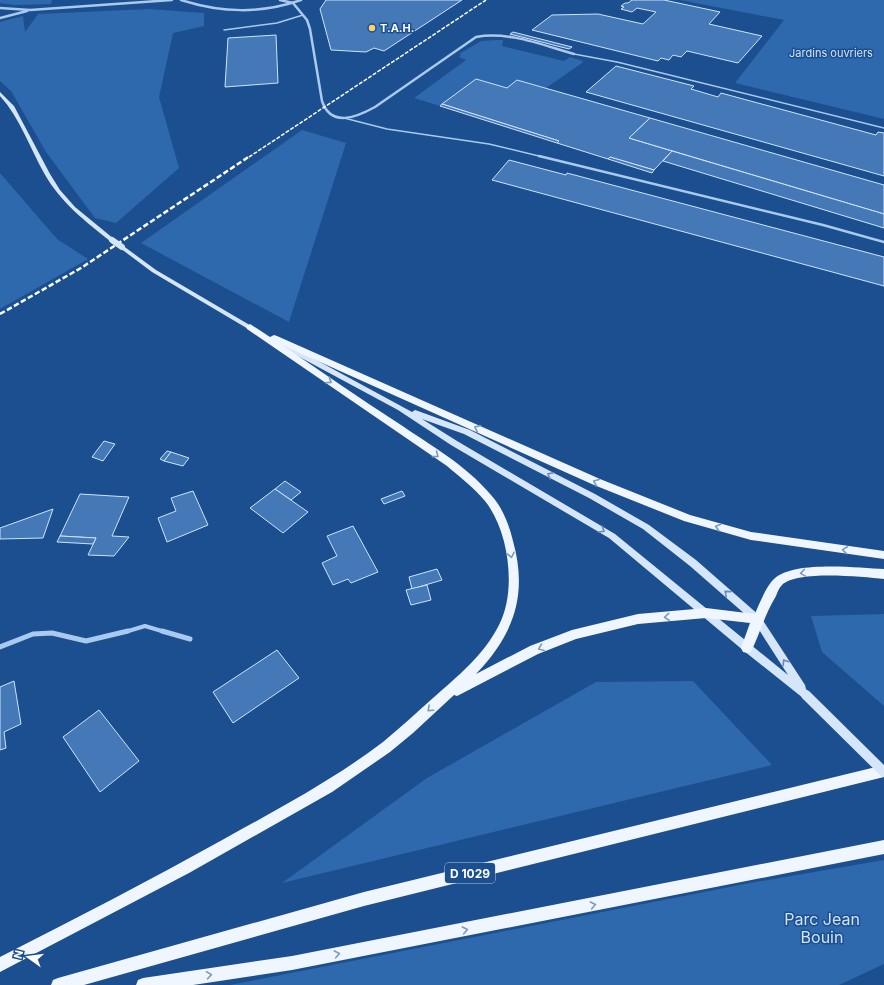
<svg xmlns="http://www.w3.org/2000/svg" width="884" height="985" font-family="Inter,sans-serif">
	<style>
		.green { fill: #2e69ad }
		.building { fill: #4478b7; stroke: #cfe3fa }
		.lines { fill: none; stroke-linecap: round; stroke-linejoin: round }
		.lane-far1 { stroke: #a9c9ee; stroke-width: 1.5 }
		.lane { stroke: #a9c9ee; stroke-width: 2.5 }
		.street-far2 { stroke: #a9c9ee; stroke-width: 2.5 }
		.street-far1 { stroke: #a9c9ee; stroke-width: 4 }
		.street { stroke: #a9c9ee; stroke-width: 5 }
		.secondary { fill: #d6e6fa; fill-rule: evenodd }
		.primary { fill: #f0f6ff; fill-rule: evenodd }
		.rail-far1 { stroke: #fff; stroke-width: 1.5; stroke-dasharray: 4 1.5; stroke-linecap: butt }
		.rail { stroke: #fff; stroke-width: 2.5; stroke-dasharray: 5.5 2.5; stroke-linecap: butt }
		.secondary-bridge-far1 { stroke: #d6e6fa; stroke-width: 6 }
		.secondary-bridge { stroke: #d6e6fa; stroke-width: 10 }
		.oneway { stroke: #7b9ac1 }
		.oneway2 { stroke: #668bba }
		.poi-dot { fill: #ffd166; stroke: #1b4f8f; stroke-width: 1.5 }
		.labels { text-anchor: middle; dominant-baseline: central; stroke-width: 3; stroke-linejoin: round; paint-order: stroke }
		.far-poi-label { font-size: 11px; font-weight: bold; fill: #fff; stroke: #1b4f8f; text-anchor: start }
		.far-park-label { font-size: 11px; fill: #cfe3fa; stroke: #1b4f8f }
		.shield { fill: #1b4f8f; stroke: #bbcadd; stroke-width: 1 }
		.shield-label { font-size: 12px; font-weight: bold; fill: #fff }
		.near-park-label { font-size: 16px; fill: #cfe3fa; stroke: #1b4f8f }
	</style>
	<rect width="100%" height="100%" fill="#1b4f8f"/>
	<g class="green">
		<path d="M0,0H52L51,4L14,5L0,3Z"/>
		<path d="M680,0H884V119L735,83L784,20Z"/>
		<path d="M149,9L204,13V26L173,33L159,97L179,168L116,223L95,218L46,152L11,91L0,81V22L23,16L25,32L38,14Z"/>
		<path d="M497,40H503L502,46L564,61L570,57L583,61L582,63L546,88L517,80L507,88L476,79L440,106L414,98L466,60L459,57L461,55L459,54L481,41Z"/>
		<path d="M302,130L346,143L289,322L141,243Z"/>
		<path d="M0,173L57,239L88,259L0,309Z"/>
		<path d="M884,614V706L822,652L811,616Z"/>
		<path d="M693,681L772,765L282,883L427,778L596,682Z"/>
		<path d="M884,860V964L839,985H230L750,883Z"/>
	</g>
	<g class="building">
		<path d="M326,0H462L384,51L374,48L366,52L331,50L320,9Z"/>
		<path d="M632,0H664L720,12L709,24L762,36L738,63L687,51L681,57L673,55L669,60L661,58L658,61L532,30L552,15L598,14L643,24L656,12L637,8L632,12L621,9L624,7L621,6L625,3H628Z"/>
		<path d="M513,32L572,47L569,49L510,34Z"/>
		<path d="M276,35L278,83L225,87L228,38Z"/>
		<path d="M616,66L694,86L691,89L718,97L721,93L876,135L878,132L884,133V176L586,92Z"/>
		<path d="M476,79L507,88L517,80L650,118L629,138L672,151L654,170L610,157L608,159L557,143L559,141L442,104Z"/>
		<path d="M442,104L559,141L557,143L440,106Z"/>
		<path d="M650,118L884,185V214L629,138Z"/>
		<path d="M672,151L884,214V228L663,161Z"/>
		<path d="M610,157L654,170L652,173L608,159Z"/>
		<path d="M509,160L566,175L567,173L884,257V286L492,180Z"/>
		<path d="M104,441L115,444L103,461L92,457Z"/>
		<path d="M167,451L171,452L164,461L160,459Z"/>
		<path d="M171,452L189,458L183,466L164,461Z"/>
		<path d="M285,481L301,492L291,500L275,489Z"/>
		<path d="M275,489L308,512L283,533L250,508Z"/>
		<path d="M193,491L208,525L167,542L158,518L176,511L171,498Z"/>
		<path d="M402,491L405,496L384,504L381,499Z"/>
		<path d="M80,494L129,497L112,536L129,537L114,556L88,555L96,538L60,536Z"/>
		<path d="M53,509L43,538L0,539V528Z"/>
		<path d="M353,526L378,572L351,583L348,579L333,585L322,563L337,556L327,536Z"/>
		<path d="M60,536L96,538L93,544L57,542Z"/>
		<path d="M437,569L442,580L412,589L409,577Z"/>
		<path d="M427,585L431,600L411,605L406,590Z"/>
		<path d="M277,650L299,678L233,723L213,692Z"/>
		<path d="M14,681L21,724L4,732L6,748L0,750V687Z"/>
		<path d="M99,710L139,761L100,792L63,737Z"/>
	</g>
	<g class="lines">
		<g class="lane-far1">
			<path d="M224,30L277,23L303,15"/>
			<path d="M574,54L617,62L884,128"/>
			<path d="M344,118L387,129L489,144L543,157"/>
		</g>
		<path class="lane" d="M539,156L823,225L884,242"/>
		<g class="street-far2">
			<path d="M181,0C222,13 260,14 301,0"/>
			<path d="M280,0L293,3L307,20L310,29L322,101C331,128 357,117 375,107L476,37C509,31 542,45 574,54"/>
			<path d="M0,8L30,10L172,0"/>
			<path d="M0,18L27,11"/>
		</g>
		<path class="street-far1" d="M125,632L145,626L165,632"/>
		<g class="street">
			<path d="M162,631L190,639"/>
			<path d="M0,647L33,634L52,633L86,641L128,631"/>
		</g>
		<g class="secondary">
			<path d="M0,92L14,106L50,174L60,190L75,207L114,239V241H110C85,221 60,202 44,173C30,148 20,118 0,96Z"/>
			<path d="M122,245L156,270L260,331L259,333H255L152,272L120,248V246Z"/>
			<path d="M281,343H285L412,412L415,410L418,411L470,430L595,494L649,525L696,560L760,616L805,685L806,689L811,695L809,698L806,700L803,698L744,651L609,538L451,445L398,410L281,347ZM422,419L464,434L589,498L643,529L690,566L754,622L788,675L615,534L457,441Z"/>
		</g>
		<g class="primary">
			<path d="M250,324L270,337L274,335L277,336L600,479L690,515L751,532L884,551V559L751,540L684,521L594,485L282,345C321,371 359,398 398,423C430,445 466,465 491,495C503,508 509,525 513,541C528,595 514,634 476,674L530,646L572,630L638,614L706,608L755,614C759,604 767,585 774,579C794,560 858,568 884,569V579C862,577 798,570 782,585C779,588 777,593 776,596C765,614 760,633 751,652L747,653L743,652L741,648L750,623L706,618L638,624L576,639L538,654L461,694L457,696L454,695L413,733L390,752L332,792L189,873L0,972V957C75,919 150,880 224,839C278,809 333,780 383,742C400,728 416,713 433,698C458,676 484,655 499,625C517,591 509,531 485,501C474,488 460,477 447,466L247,329L246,327Z"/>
			<path d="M884,765V777L364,906L84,985H51L53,980L58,978L364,892Z"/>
			<path d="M884,840V854L292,970L193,985H136L138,980L143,978L292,956Z"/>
		</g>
		<path class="rail-far1" d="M249,157L486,0"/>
		<path class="rail" d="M0,314L81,268L250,156"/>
		<path class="secondary-bridge-far1" d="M112,240L122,247"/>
		<path class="secondary-bridge" d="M806,695L884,772"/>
	</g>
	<defs><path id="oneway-chevron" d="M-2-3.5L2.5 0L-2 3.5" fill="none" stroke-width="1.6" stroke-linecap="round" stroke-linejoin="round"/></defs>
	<g class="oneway">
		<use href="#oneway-chevron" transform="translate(329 381) rotate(34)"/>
		<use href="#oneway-chevron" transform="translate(477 428) rotate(-156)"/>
		<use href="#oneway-chevron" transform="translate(436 455) rotate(36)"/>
		<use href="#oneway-chevron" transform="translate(596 482) rotate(-157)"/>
		<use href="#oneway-chevron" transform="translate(718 527) rotate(-164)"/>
		<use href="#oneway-chevron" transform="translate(845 550) rotate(-172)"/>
		<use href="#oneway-chevron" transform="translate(511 555) rotate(78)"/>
		<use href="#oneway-chevron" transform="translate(803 573) rotate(171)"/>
		<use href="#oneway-chevron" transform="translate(667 617) rotate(175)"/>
		<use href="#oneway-chevron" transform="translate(541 648) rotate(159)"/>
		<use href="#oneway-chevron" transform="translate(430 709) rotate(138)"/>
		<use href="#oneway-chevron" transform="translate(593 905) rotate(-11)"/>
		<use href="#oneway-chevron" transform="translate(465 930) rotate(-11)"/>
		<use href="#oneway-chevron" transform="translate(337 954) rotate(-11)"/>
		<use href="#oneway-chevron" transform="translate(209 975) rotate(-8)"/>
	</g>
	<g class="oneway2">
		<use href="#oneway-chevron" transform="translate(550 475) rotate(-153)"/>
		<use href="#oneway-chevron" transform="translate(602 530) rotate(30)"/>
		<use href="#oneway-chevron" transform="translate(727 593) rotate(-139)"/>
		<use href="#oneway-chevron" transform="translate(785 662) rotate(-123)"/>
	</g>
	<circle class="poi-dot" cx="372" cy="28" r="4"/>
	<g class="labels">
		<g class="far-poi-label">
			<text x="380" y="28">T.A.H.</text>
		</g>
		<g class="far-park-label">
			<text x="831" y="53">Jardins ouvriers</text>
		</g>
		<rect class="shield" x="445" y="863" width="50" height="20" rx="3"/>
		<g class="shield-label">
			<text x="470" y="873">D 1029</text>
		</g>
		<g class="near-park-label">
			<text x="822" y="919">Parc Jean<tspan x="822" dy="18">Bouin</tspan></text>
		</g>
	</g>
	<g transform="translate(28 957) rotate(284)" stroke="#1b4f8f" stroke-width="3" paint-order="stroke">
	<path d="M0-3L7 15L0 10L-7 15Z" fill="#ffffff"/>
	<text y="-6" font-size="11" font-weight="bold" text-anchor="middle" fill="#ffffff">N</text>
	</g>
</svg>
